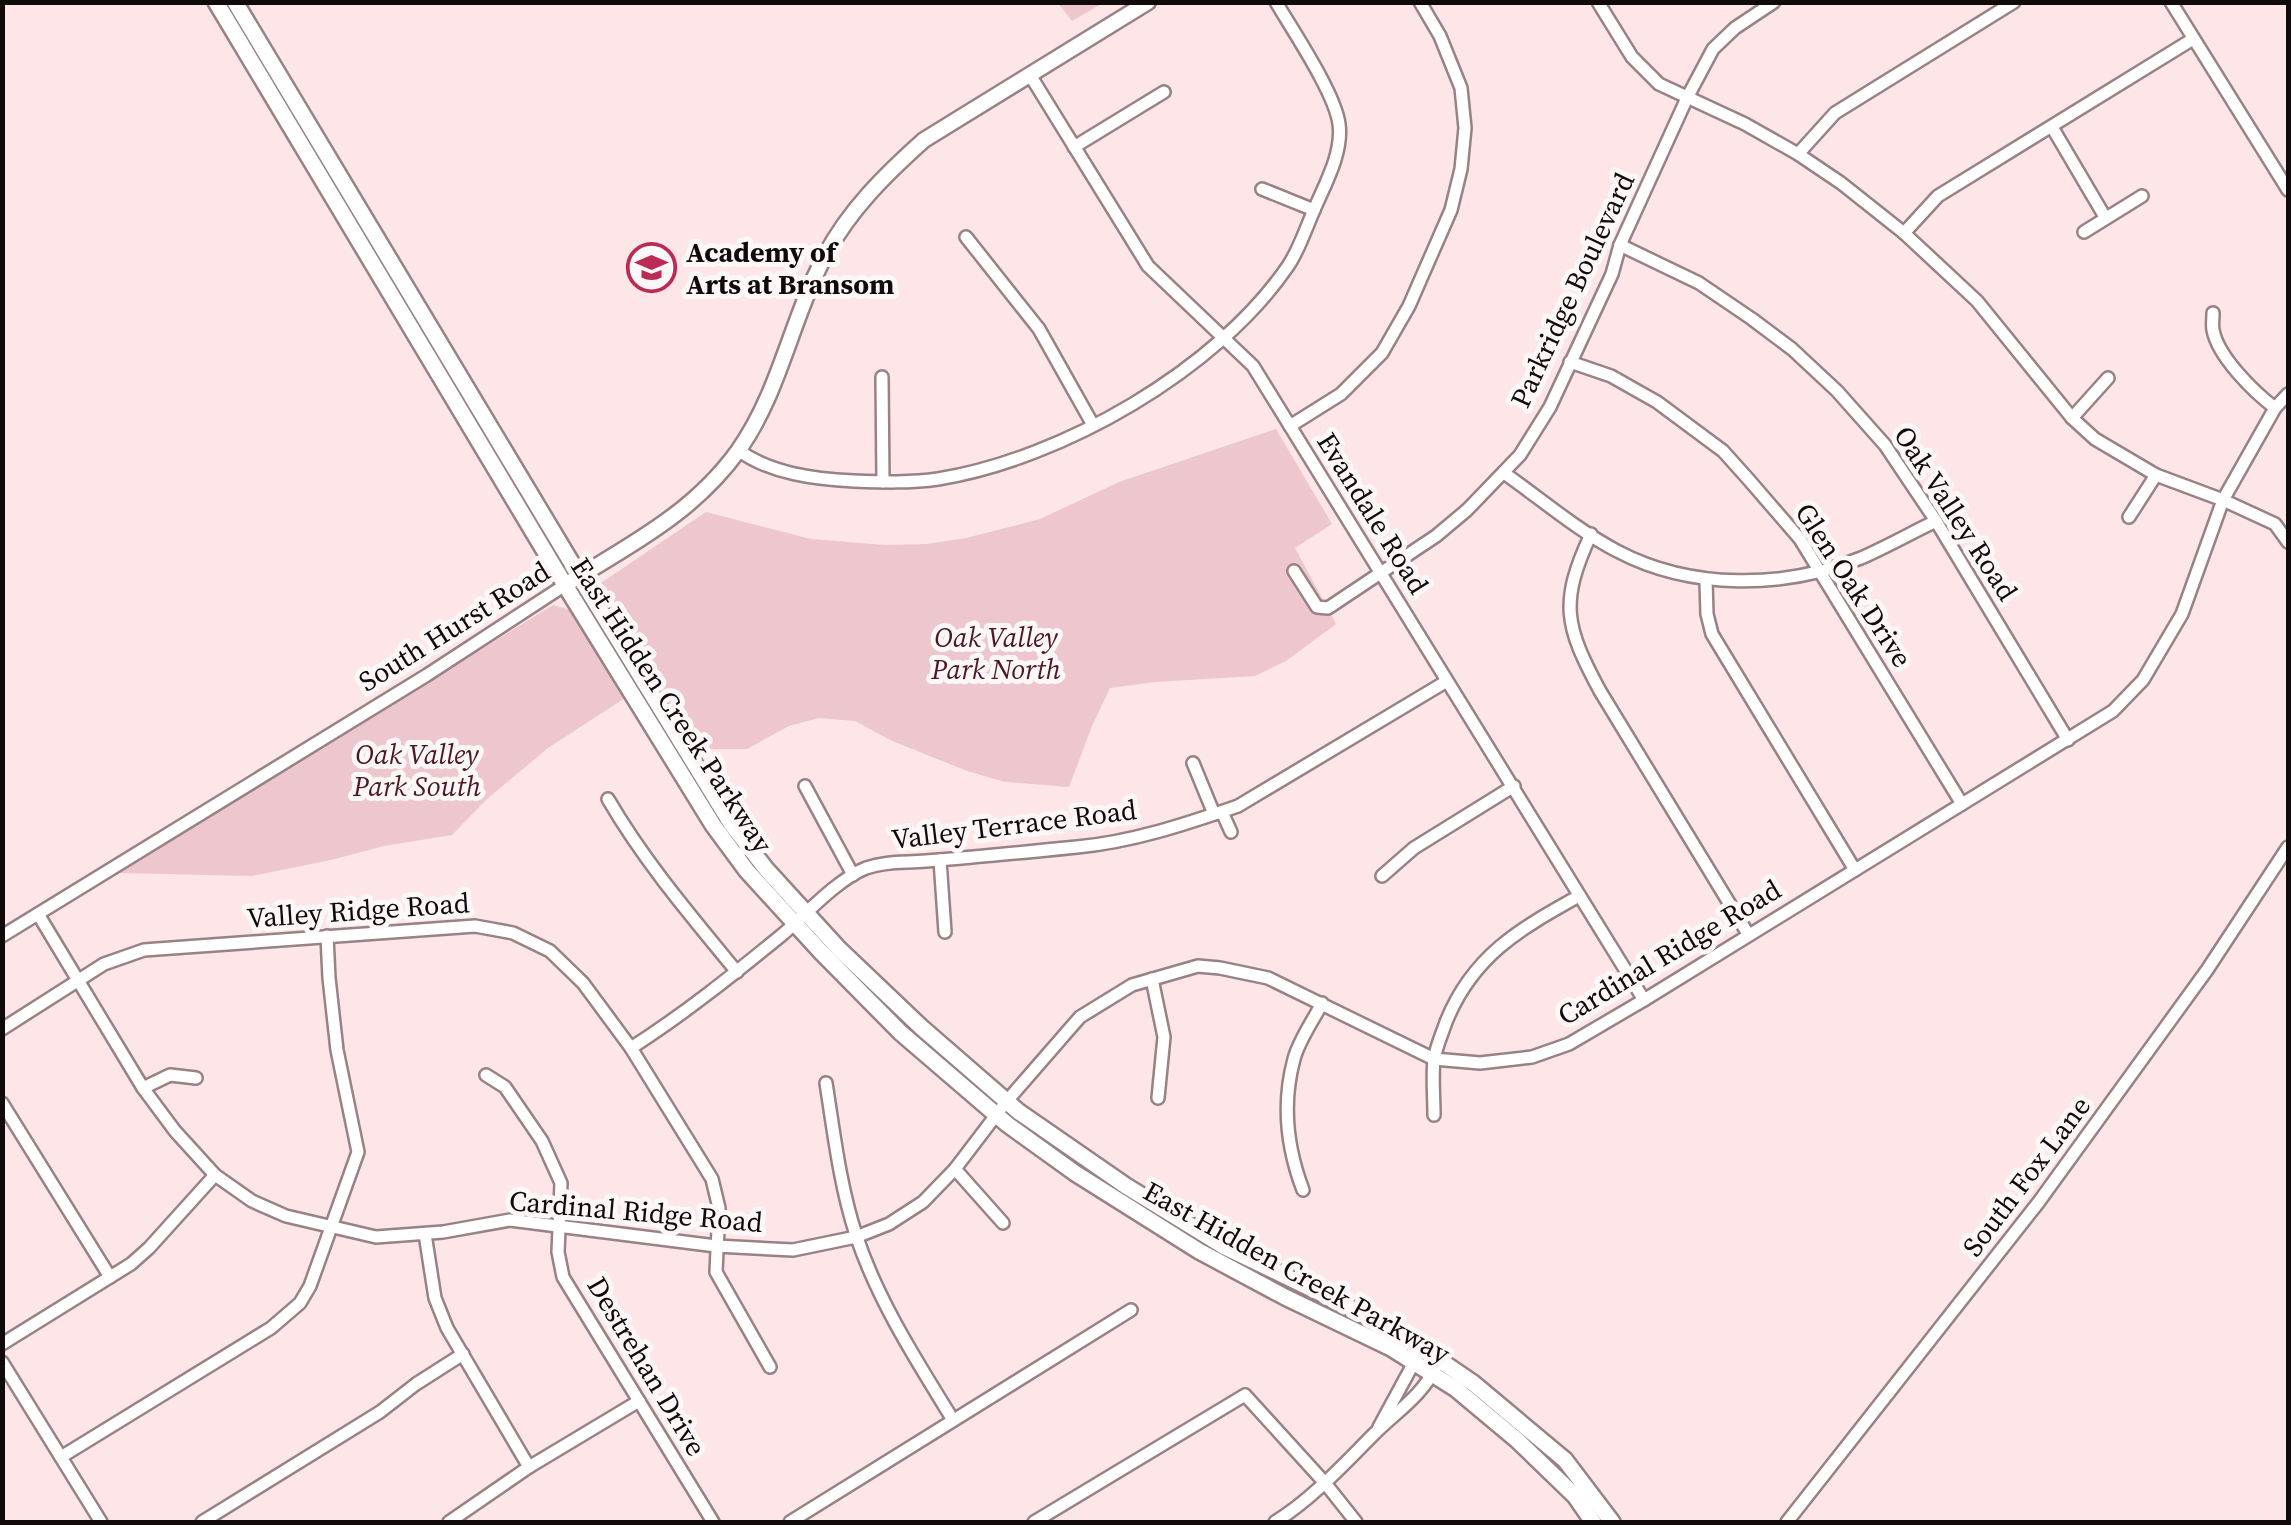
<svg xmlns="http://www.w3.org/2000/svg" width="2291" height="1525" font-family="'Source Serif 4',serif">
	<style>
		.green { fill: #edc7cd }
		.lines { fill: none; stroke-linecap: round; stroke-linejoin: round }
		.minor-casing { stroke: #988285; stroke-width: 16 }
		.tertiary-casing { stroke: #988285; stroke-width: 19 }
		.secondary-casing { stroke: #988285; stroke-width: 20 }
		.minor { stroke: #fff; stroke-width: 11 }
		.tertiary { stroke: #fff; stroke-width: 14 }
		.secondary { stroke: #fff; stroke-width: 15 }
		.labels { text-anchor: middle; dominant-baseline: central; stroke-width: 10; stroke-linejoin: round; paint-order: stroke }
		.poi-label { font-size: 28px; font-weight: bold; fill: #110a0b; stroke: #fdf8f8; text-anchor: start }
		.street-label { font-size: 28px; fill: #110a0b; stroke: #fdf8f8 }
		.park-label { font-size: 28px; font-style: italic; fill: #4f1624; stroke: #fdf8f8 }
	</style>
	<rect width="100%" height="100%" fill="#fde5e8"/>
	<g class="green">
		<path d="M1058,3H1103L1072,21Z"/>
		<path d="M1276,429L1332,524L1295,548L1336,624L1286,661L1255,676L1155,682L1110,688L1092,726L1069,787L1005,782L967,771L890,740L855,721L819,718L789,726L747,749H697L600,594L601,583L706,512L811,539L885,545L927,544L966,538L1040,519L1119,482Z"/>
		<path d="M553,605L571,610L625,698L548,748L487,799L452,835L384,846L331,860L252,876L119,873Z"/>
	</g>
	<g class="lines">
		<defs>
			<g id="minor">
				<path d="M1598,2L1632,57L1659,84L1745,124L1798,154L1841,183L1904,233L1977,301L2072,418L2095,439L2156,475L2223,500L2275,524L2288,542"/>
				<path d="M2171,2L2288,190"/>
				<path d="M1030,75L1148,266L1253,366L1644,1000"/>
				<path d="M2052,127L2105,217"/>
				<path d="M1074,147L1164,92"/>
				<path d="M1798,154L1835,113L2014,2"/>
				<path d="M1262,189L1314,210"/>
				<path d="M2084,232L2142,196"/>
				<path d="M1904,233L1938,196L2193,39"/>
				<path d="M966,237L1039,329L1093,425"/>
				<path d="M1620,245L1699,283L1752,319L1792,349L1837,391L1885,445L1936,521L2068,740"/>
				<path d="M2213,313C2213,319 2212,325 2213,330C2218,357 2254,392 2275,408"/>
				<path d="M1570,362L1611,376L1657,402L1723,451L1749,480L1800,539L1962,804"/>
				<path d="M882,377L883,482"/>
				<path d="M2072,418L2108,378"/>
				<path d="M1290,426L1341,394L1382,353L1409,306L1451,210L1461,169L1465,128L1461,88L1440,36L1420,2"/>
				<path d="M738,450C771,474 815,479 854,481C882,482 911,483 938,479C1062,459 1217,370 1288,266C1299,250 1306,228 1314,210C1325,184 1343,153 1339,124C1335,93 1293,31 1276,2"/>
				<path d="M1504,473C1541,499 1577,530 1617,551C1691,590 1784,589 1861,558C1886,547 1911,533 1936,521"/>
				<path d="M2129,517L2156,475"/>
				<path d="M1591,534C1559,603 1565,626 1600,691L1748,934"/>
				<path d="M1294,571L1317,607L1328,608L1436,536L1467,510L1520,455L1550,407L1612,274L1620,245L1687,98L1713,49L1735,28L1774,2"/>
				<path d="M1706,581L1707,614L1712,634L1855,870"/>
				<path d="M1193,763L1214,814"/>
				<path d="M805,786L853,875"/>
				<path d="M608,799C644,861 691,916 737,972"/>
				<path d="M1222,812L1231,832"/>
				<path d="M940,860L945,932"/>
				<path d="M1382,876L1414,848L1514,786"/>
				<path d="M38,914L143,1088L175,1131L215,1175L252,1201L286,1216L376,1237L443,1232L510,1220L716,1246L793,1250L856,1237L889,1224L923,1202L955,1169L1006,1102L1080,1017L1132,985L1198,966L1220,968L1268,978L1434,1059L1480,1063L1532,1057L1569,1044L1644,1000L2113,711L2143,680L2182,614L2223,500L2275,408L2288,394"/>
				<path d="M2,936L427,675L565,585"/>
				<path d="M1152,979L1164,1037L1158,1098"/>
				<path d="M2,1029L104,964L144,950L475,926L513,933L550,951L583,983L631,1048L712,1179L719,1208L716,1272L770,1367"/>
				<path d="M631,1048C684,1014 734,974 783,934C806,914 838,879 866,868C886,861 905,863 926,861C976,857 1027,852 1077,847C1132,842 1186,824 1238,806L1447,681"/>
				<path d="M486,1075L505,1087L542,1141L561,1183L558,1252L563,1277L713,1522"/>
				<path d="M826,1083C834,1134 840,1186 856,1235C878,1301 916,1360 953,1420"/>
				<path d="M143,1088L170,1075L196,1078"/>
				<path d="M2,1103L110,1277"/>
				<path d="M1434,1115C1434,1097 1432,1077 1434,1060C1436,1047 1442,1034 1446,1022C1473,955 1520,929 1579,896"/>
				<path d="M955,1169L1003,1223"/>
				<path d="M1303,1190C1287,1148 1282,1103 1294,1059C1299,1040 1313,1021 1322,1003"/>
				<path d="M425,1234L435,1298L447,1328L529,1467"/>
				<path d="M2,1344L131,1264L149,1248L215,1175"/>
				<path d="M2,1362L101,1522"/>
				<path d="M1379,1427L1418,1355"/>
				<path d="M61,1457L271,1328L300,1303L310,1286L358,1152L337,1050L329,978L327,936"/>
				<path d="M202,1522L380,1412L416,1384L463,1354"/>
				<path d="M449,1522L529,1467L639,1401"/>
				<path d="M790,1522L1131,1310"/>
				<path d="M1034,1522L1245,1395L1325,1483L1356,1522"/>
				<path d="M1275,1522C1312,1499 1342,1466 1373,1435C1397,1411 1420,1398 1436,1367"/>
				<path d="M1787,1522L2038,1203L2207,970L2288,847"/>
			</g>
			<path id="tertiary" d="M570,582C632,544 694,512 738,451C780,392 791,319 825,256C849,210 886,174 924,140L1148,2"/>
			<g id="secondary">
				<path d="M216,2L565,585L713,825L747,871L821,952L901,1033L1007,1124L1075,1173L1199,1251L1285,1297L1391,1348L1456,1389L1517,1440L1575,1496L1593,1522"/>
				<path d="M235,2L589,592L732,825L766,869L839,949L921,1027L1019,1112L1126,1186L1225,1247L1343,1304L1413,1342L1473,1383L1565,1460L1612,1522"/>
			</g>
		</defs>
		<use href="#minor" class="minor-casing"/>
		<use href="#tertiary" class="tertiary-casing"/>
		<use href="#secondary" class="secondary-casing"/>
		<use href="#minor" class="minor"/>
		<use href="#tertiary" class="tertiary"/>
		<use href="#secondary" class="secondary"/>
	</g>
	<defs>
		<symbol id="school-ring" viewBox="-11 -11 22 22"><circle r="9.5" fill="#fdf8f8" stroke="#ba2b56" stroke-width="1.5"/><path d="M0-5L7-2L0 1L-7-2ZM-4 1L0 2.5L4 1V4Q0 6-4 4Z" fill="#ba2b56"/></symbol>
	</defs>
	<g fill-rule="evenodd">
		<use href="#school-ring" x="624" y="240" width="55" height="55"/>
	</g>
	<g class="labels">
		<g class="poi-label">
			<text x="686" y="252">Academy of<tspan x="686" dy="32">Arts at Bransom</tspan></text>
		</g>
		<g class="street-label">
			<text transform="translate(1572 290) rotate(-65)">Parkridge Boulevard</text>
			<text transform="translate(1373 513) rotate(58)">Evandale Road</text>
			<text transform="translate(1956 513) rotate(57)">Oak Valley Road</text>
			<text transform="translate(1854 585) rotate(57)">Glen Oak Drive</text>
			<text transform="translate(454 626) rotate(-32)">South Hurst Road</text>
			<text transform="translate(672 705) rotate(57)">East Hidden Creek Parkway</text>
			<text transform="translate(1014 824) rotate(-7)">Valley Terrace Road</text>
			<text transform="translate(358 910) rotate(-4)">Valley Ridge Road</text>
			<text transform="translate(1669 952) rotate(-31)">Cardinal Ridge Road</text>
			<text transform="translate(2026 1176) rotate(-53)">South Fox Lane</text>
			<text transform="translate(636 1211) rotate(5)">Cardinal Ridge Road</text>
			<text transform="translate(1297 1272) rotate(29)">East Hidden Creek Parkway</text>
			<text transform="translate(647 1366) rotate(59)">Destrehan Drive</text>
		</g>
		<g class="park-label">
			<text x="996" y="637">Oak Valley<tspan x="996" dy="32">Park North</tspan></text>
			<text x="417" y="754">Oak Valley<tspan x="417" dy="32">Park South</tspan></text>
		</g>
	</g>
	<rect width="2291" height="1525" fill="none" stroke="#110a0b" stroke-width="10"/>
</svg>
